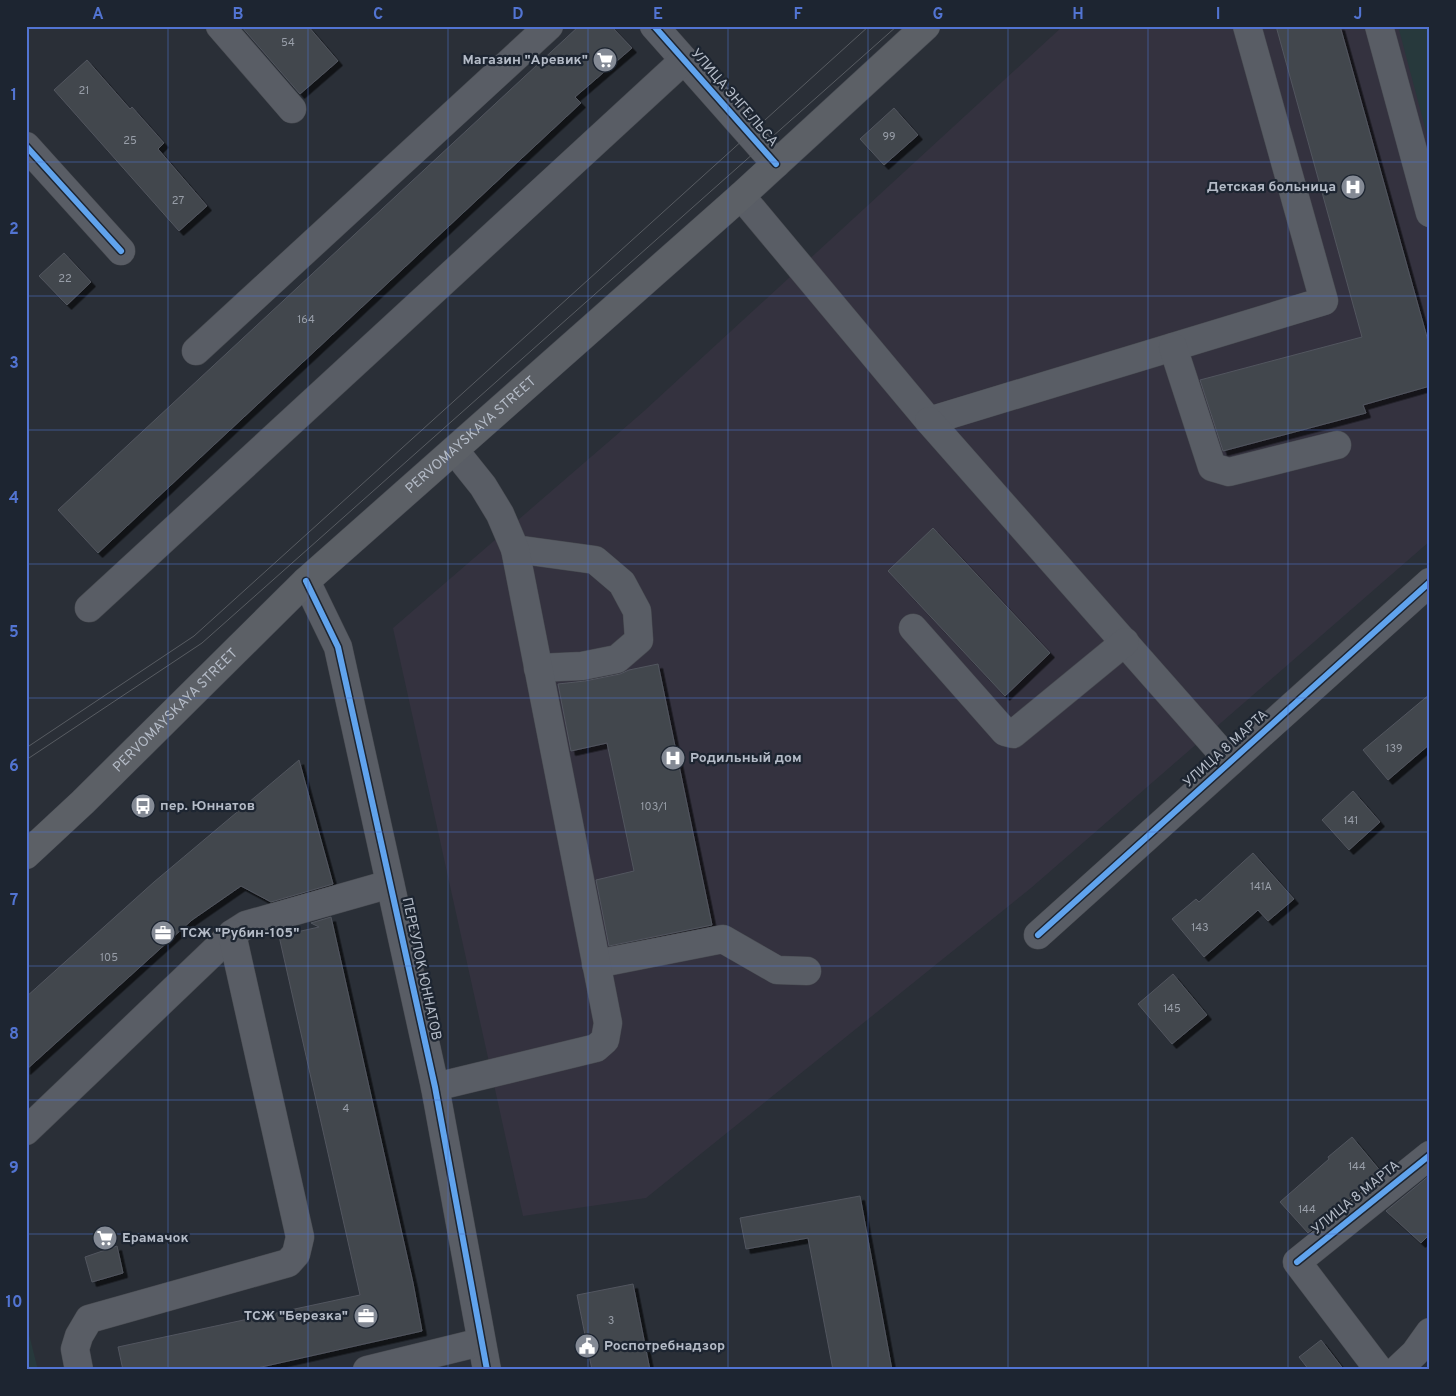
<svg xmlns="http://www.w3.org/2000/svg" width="1456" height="1396" font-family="Overpass,sans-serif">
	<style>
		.medical { fill: #34323f }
		.green { fill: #27393c }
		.building { fill: #42464d; stroke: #52565f; filter: url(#shadow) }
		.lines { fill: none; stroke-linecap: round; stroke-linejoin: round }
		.minor-casing { stroke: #484b51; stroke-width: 29 }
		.major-casing { stroke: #484b53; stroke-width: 29 }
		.minor { stroke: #595d65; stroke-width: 28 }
		.major { stroke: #5c6066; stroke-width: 28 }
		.tram { stroke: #585c62; stroke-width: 1 }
		.cycleway-casing { stroke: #1d2531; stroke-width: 9 }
		.cycleway { stroke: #60a3ed; stroke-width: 6 }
		.grid { fill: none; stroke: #5274d2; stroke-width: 1; stroke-opacity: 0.55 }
		.labels { text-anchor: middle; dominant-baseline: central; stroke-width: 4.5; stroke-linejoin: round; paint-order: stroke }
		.number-label { font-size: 11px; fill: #989ea8 }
		.poi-label { font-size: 14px; font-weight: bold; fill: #b4bbc7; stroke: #1d2531; text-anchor: start }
		.street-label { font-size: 14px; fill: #b4bbc7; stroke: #1d2531 }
		.neatline { fill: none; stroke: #5274d2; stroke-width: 2 }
		.grid-label { font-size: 16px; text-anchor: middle; font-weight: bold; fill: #5274d2 }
	</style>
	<defs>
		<filter id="shadow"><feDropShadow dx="4.5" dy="4.5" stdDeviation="0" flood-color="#0009"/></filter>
	</defs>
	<rect width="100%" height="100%" fill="#2a2f37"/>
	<path class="medical" d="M1063,26H1430V541L1031,888L646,1198L523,1216L393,628L643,412Z"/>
	<g class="green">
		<path d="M1398,26H1428L1430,34V146Z"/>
		<path d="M26,1322L38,1370H26Z"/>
	</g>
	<g class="building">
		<path d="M241,26H308L338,61L300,94Z"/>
		<path d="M579,26H611L632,48L575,97L581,103L98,553L58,510Z"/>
		<path d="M1276,26H1340L1430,348V386L1363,405L1366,413L1223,451L1200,380L1362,337Z"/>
		<path d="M87,60L130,109L132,107L164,143L158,149L207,206L179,231L54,90Z"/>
		<path d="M894,108L918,135L884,165L860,139Z"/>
		<path d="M64,253L91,282L67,305L39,276Z"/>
		<path d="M933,528L1050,653L1005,696L888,571Z"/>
		<path d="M658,664L712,925L609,946L596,880L634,871L607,743L571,751L558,684L585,681L620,674L629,670Z"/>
		<path d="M1430,694V744L1388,780L1363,750Z"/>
		<path d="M299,760L333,884L271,902L241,886L192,920L26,1070V997L154,882Z"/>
		<path d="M1353,791L1380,822L1349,850L1322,820Z"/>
		<path d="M1253,853L1294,899L1268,921L1258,910L1204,957L1172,919L1196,899L1199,902Z"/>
		<path d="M331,917L413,1283L422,1331L248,1370H123L118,1347L360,1295L279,936L319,927L311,923Z"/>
		<path d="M1173,974L1207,1015L1172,1044L1138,1004Z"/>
		<path d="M1352,1137L1382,1173L1308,1233L1280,1202L1329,1159L1328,1157Z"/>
		<path d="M1430,1175V1226L1428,1228L1430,1234L1421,1243L1386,1211Z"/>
		<path d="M860,1196L892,1370H833L808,1238L746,1249L740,1218Z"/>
		<path d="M117,1246L123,1273L92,1282L85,1257Z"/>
		<path d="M633,1284L650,1370H592L577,1295Z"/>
		<path d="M1321,1340L1344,1370H1309L1299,1357Z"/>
	</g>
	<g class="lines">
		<defs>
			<g id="minor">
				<path d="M220,26L292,109"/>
				<path d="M654,26L776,164"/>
				<path d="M1379,26L1430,213"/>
				<path d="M26,146L121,251"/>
				<path d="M741,196L929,421L1324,301L1247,26"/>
				<path d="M1173,347L1212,467L1229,472L1337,445"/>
				<path d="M196,351L549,26"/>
				<path d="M929,421L1230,762"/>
				<path d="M515,549L595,560L622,583L637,611L639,640L617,659L582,666L538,668"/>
				<path d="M306,581L338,647L435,1087L487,1370"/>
				<path d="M89,608L684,60"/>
				<path d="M913,628L1005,732L1013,734L1125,642"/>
				<path d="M1038,935L1430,582"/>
				<path d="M596,964L723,939L777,970L807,971"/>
				<path d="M435,1087L596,1048L605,1040L608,1023L515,549L500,514L483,486L455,451"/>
				<path d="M26,1131L232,934L246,925L390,884"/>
				<path d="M79,1370L75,1349L79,1336L89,1319L288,1263L296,1254L300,1237L232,934"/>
				<path d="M367,1370L481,1342"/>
				<path d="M1379,1370L1297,1262L1430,1155"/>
				<path d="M1397,1370L1415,1353L1430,1332"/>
			</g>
			<g id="major">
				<path id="s1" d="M26,855L83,802L306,581L741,196L926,26"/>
			</g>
		</defs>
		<use href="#minor" class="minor-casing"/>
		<use href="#major" class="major-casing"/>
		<use href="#minor" class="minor"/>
		<use href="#major" class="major"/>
		<g class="tram">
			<path d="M26,748L194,636L869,26"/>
			<path d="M26,760L202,643L897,26"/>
		</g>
		<defs>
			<g id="cycleway">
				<path d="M654,26L776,164"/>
				<path d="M26,146L121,251"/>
				<path d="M306,581L338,647L435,1087L487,1370"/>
				<path d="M1038,935L1430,582"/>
				<path d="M1297,1262L1430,1155"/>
			</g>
		</defs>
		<use href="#cycleway" class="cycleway-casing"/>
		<use href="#cycleway" class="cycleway"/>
	</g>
	<path class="grid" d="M168,26V1370M308,26V1370M448,26V1370M588,26V1370M728,26V1370M868,26V1370M1008,26V1370M1148,26V1370M1288,26V1370M26,162H1430M26,296H1430M26,430H1430M26,564H1430M26,698H1430M26,832H1430M26,966H1430M26,1100H1430M26,1234H1430"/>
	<defs>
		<symbol id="supermarket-disc" viewBox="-11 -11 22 22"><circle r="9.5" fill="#848a95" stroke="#1d2531"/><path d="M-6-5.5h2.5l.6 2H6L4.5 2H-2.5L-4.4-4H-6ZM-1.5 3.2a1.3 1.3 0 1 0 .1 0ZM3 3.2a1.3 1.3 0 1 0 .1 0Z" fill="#fff"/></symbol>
		<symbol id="hospital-disc" viewBox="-11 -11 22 22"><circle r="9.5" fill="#848a95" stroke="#1d2531"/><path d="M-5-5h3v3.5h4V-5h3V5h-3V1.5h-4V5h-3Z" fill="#fff"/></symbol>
		<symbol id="bus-disc" viewBox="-11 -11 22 22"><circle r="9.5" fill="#848a95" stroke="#1d2531"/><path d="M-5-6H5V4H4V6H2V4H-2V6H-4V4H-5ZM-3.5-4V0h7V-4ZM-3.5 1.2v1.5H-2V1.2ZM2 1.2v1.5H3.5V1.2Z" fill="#fff"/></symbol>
		<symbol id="office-disc" viewBox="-11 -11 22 22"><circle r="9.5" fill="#848a95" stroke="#1d2531"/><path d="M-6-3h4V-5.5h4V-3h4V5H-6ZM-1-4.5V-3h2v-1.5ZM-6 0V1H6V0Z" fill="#fff"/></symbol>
		<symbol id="civic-disc" viewBox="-11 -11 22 22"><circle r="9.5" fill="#848a95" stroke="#1d2531"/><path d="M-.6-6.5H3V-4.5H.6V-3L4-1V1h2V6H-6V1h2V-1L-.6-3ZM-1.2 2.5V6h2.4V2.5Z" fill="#fff"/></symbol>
	</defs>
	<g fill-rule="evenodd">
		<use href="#supermarket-disc" x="591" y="46" width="28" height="28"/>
		<use href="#hospital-disc" x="1339" y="173" width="28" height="28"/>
		<use href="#hospital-disc" x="659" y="744" width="28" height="28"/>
		<use href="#bus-disc" x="129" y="792" width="28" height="28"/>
		<use href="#office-disc" x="149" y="919" width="28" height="28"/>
		<use href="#supermarket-disc" x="91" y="1224" width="28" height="28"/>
		<use href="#office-disc" x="352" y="1302" width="28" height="28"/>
		<use href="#civic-disc" x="573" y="1332" width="28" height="28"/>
	</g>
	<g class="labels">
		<g class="number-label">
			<text x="288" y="43">54</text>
			<text x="84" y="91">21</text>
			<text x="889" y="137">99</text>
			<text x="130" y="141">25</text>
			<text x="178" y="201">27</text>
			<text x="65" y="279">22</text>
			<text x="306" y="320">164</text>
			<text x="1394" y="749">139</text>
			<text x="654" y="807">103/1</text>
			<text x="1351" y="821">141</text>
			<text x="1261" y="887">141А</text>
			<text x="1200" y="928">143</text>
			<text x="109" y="958">105</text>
			<text x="1172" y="1009">145</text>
			<text x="346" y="1109">4</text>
			<text x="1357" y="1167">144</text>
			<text x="1307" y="1210">144</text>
			<text x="611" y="1321">3</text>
		</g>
		<g class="poi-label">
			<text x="588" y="60" text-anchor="end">Магазин "Аревик"</text>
			<text x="1336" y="187" text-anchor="end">Детская больница</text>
			<text x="690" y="758">Родильный дом</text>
			<text x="160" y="806">пер. Юннатов</text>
			<text x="180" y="933">ТСЖ "Рубин-105"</text>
			<text x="122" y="1238">Ерамачок</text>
			<text x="348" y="1316" text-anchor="end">ТСЖ "Березка"</text>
			<text x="604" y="1346">Роспотребнадзор</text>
		</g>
		<g class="street-label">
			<text transform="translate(734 98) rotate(49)">УЛИЦА ЭНГЕЛЬСА</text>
			<text stroke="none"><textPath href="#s1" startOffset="612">PERVOMAYSKAYA STREET</textPath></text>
			<text stroke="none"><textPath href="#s1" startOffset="208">PERVOMAYSKAYA STREET</textPath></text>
			<text transform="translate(1226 749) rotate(-42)">УЛИЦА 8 МАРТА</text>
			<text transform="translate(421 969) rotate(78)">ПЕРЕУЛОК ЮННАТОВ</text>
			<text transform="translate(1356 1198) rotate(-39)">УЛИЦА 8 МАРТА</text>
		</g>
	</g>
	<rect width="1456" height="1396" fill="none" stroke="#1d2531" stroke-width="55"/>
	<rect x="28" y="28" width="1400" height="1340" class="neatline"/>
	<g class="grid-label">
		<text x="98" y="19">A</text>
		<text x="238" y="19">B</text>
		<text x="378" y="19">C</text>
		<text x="518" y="19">D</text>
		<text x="658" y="19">E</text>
		<text x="798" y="19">F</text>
		<text x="938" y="19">G</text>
		<text x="1078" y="19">H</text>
		<text x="1218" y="19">I</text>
		<text x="1358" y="19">J</text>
		<text x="14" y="100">1</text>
		<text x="14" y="234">2</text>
		<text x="14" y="368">3</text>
		<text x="14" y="503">4</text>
		<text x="14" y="637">5</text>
		<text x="14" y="771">6</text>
		<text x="14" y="905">7</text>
		<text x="14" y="1039">8</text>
		<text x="14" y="1173">9</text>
		<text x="14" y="1307">10</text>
	</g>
</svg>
